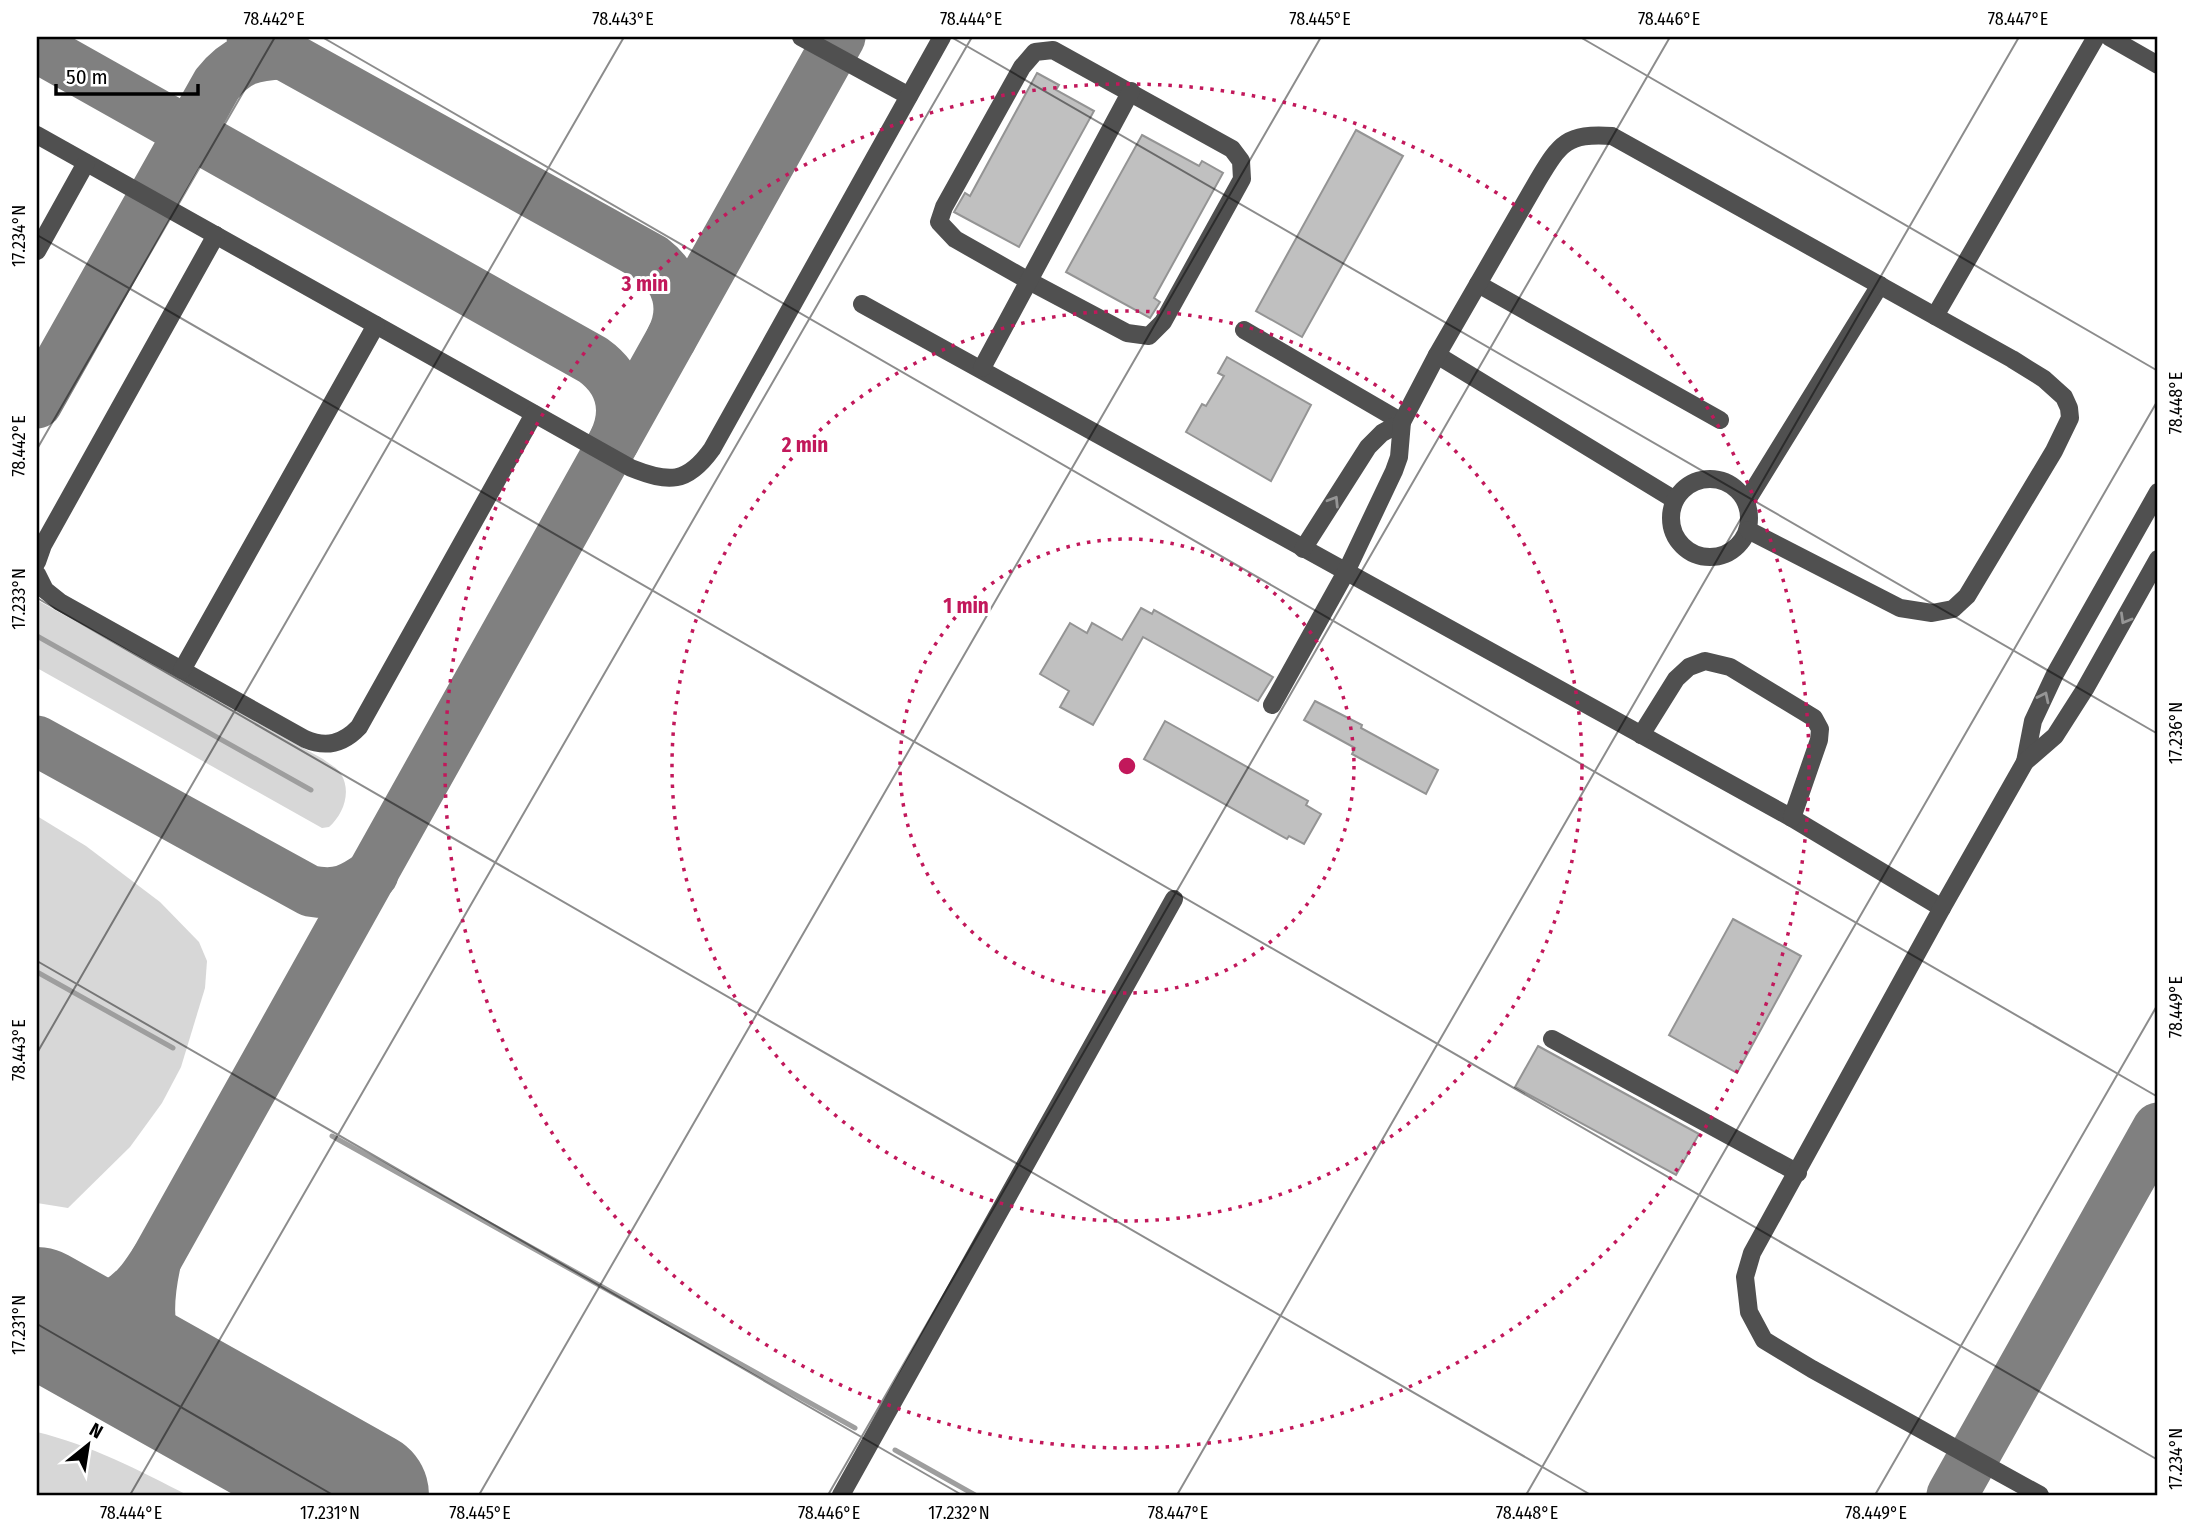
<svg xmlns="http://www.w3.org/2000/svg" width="2195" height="1532" font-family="'Fira Sans Condensed',sans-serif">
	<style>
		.green { fill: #d7d7d7 }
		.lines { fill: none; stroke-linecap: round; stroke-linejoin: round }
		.stream { stroke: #9e9e9e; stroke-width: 5 }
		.taxiway { stroke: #808080; stroke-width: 51 }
		.runway { stroke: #808080; stroke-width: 128 }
		.building { fill: #c0c0c0; stroke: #949494; stroke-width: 2 }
		.minor { stroke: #505050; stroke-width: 18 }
		.oneway { stroke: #969696 }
		.ticks { fill: none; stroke: #000; stroke-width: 2; stroke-opacity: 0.45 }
		.ring { fill: none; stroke: #c2185b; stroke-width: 3.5; stroke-dasharray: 3.5 7 }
		.centre { fill: #c2185b; stroke: #fff; stroke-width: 3.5 }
		.ring-label { font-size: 21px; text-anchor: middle; font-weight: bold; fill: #c2185b; stroke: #fff; stroke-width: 6; stroke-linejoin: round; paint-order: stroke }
		.neatline { fill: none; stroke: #000; stroke-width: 2.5 }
		.ticks-label { font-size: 18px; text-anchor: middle; fill: #000 }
	</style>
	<rect width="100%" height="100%" fill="#fff"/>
	<g class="green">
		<path d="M37,600L323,759C329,764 338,768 341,774C352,792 343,815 329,827L322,828L37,668Z"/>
		<path d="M37,816L86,846L160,902L199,942L207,961L205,988L181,1067L162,1103L130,1147L68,1208L37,1203Z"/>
		<path d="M37,1432C90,1445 139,1470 187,1495H37Z"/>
	</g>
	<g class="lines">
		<g class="stream">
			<path d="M37,636L311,790"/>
			<path d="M37,972L173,1048"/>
			<path d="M332,1136L855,1428"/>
			<path d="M895,1450L975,1495"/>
		</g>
		<g class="taxiway">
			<path d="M252,37L652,259C678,279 687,309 671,339"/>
			<path d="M37,47L593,360C621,380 629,410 614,441"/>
			<path d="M37,403L217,84C236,60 252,55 283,54"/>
			<path d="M37,741L310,891C339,896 350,890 373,874"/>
			<path d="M156,1260C143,1318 148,1347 184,1394"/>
			<path d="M37,1318C72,1324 112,1313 137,1286C144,1279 150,1269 156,1260L840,37"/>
			<path d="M1952,1495L2158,1128"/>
		</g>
		<path class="runway" d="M37,1311L365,1495"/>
	</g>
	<g class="building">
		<path d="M1037,73L1059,85L1056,90L1094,111L1019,247L954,212L965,193L970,196Z"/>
		<path d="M1356,130L1403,156L1302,337L1256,311Z"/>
		<path d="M1142,135L1199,166L1202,161L1223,173L1154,298L1160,302L1150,318L1066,272Z"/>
		<path d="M1227,357L1311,405L1271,481L1186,432L1202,404L1206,406L1224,376L1218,373Z"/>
		<path d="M1141,608L1152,614L1154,610L1273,677L1258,701L1143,637L1093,725L1060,707L1069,691L1040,674L1070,623L1087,633L1092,623L1122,640Z"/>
		<path d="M1315,701L1362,725L1361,728L1438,770L1426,794L1352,754L1355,748L1304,720Z"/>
		<path d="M1165,721L1308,801L1306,805L1321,814L1304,844L1289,836L1287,839L1144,759Z"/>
		<path d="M1733,919L1801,956L1737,1073L1669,1035Z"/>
		<path d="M1538,1046L1699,1134L1676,1175L1515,1087Z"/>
	</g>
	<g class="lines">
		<g class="minor">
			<path d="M801,37L909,96"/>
			<path d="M2109,37L2158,65"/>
			<path d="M1053,50L1232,149L1241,161L1242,179L1163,322L1149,336L1127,333L1029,281L955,239L939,222L944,207L1022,67L1035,52Z"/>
			<path d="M37,135L631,468C669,483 687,484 712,449L942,37"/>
			<path d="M37,251L86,163"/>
			<path d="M1478,284L1720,420"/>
			<path d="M862,304L1792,818L1942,908"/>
			<path d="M1935,316L2096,37"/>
			<path d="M1244,330L1402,422"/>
			<path d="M1437,355L1675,500"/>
			<path d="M982,368L1131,91"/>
			<circle cx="1710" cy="518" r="39"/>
			<path d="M1746,502L1880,285"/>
			<path d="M1303,549L1368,447L1382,433L1402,422"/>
			<path d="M37,562L43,545L216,235"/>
			<path d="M37,574L45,590L60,602L305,739C326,748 343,744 359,727L534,414"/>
			<path d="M182,670L376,325"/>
			<path d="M1272,705L1346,572L1394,471L1399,457L1402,422L1437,355L1538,180C1560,143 1567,133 1612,136L2012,359L2044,379L2064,397L2069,408L2070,418L2054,451L1967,596L1953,609L1932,613L1900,608L1748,530"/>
			<path d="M1641,735L1676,679L1689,667L1705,661L1730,667L1814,718L1820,729L1819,740L1792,818"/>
			<path d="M2025,762L2033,721L2055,674L2158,492"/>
			<path d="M1552,1039L1798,1173"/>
			<path d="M841,1495L1174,899"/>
			<path d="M2040,1495L1812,1369L1764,1340L1749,1312L1745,1277L1752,1253L1942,908L2025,762L2055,736L2085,689L2158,559"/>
		</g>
	</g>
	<defs><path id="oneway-chevron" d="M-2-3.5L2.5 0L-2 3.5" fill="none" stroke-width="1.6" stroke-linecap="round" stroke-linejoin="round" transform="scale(1.75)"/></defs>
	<g class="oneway">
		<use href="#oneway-chevron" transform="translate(1334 501) rotate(-58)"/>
		<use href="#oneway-chevron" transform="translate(2125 619) rotate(120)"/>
		<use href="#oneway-chevron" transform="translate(2044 697) rotate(-64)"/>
	</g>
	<path class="ticks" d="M322,37L2158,1097M951,37L2158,734M1580,37L2158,371M37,235L2158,1460M37,449L275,37M37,598L1591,1495M37,961L962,1495M37,1053L624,37M37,1324L333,1495M130,1495L972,37M479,1495L1321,37M828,1495L1670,37M1177,1495L2019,37M1526,1495L2158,400M1875,1495L2158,1004"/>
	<g class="ring">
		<circle cx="1127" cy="766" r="227"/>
		<circle cx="1127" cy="766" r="455"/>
		<circle cx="1127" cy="766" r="682"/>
	</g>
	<circle cx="1127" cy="766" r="10" class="centre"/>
	<g class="ring-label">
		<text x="645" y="291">3 min</text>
		<text x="805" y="452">2 min</text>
		<text x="966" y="613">1 min</text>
	</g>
	<rect width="2195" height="1532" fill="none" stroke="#ffffff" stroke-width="77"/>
	<g transform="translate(88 1445) rotate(30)" stroke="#ffffff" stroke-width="5" paint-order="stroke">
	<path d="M0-5L12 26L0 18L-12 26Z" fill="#000000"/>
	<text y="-10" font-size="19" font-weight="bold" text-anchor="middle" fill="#000000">N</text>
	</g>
	<path d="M56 84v10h142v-10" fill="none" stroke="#000000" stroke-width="3.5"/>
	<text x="66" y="84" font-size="21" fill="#000000" stroke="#ffffff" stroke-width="5" paint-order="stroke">50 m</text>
	<rect x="38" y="38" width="2118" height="1456" class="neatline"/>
	<g class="ticks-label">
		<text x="274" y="25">78.442°E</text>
		<text x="623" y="25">78.443°E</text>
		<text x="971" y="25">78.444°E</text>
		<text x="1320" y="25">78.445°E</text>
		<text x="1669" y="25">78.446°E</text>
		<text x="2018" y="25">78.447°E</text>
		<text transform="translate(19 236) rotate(-90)" y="6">17.234°N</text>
		<text transform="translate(2176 403) rotate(-90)" y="6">78.448°E</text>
		<text transform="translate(19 446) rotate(-90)" y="6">78.442°E</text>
		<text transform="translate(19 599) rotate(-90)" y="6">17.233°N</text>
		<text transform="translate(2176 733) rotate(-90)" y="6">17.236°N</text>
		<text transform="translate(2176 1007) rotate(-90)" y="6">78.449°E</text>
		<text transform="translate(19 1050) rotate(-90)" y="6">78.443°E</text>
		<text transform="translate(19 1325) rotate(-90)" y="6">17.231°N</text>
		<text transform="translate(2176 1459) rotate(-90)" y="6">17.234°N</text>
		<text x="131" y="1519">78.444°E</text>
		<text x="330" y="1519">17.231°N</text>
		<text x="480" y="1519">78.445°E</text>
		<text x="829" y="1519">78.446°E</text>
		<text x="959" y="1519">17.232°N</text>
		<text x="1178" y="1519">78.447°E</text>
		<text x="1527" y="1519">78.448°E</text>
		<text x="1876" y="1519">78.449°E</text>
	</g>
</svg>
